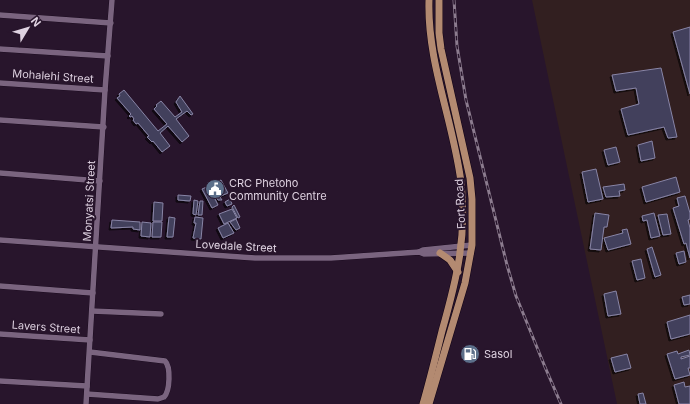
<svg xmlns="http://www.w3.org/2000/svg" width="690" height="404" font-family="Inter,sans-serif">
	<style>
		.industrial { fill: #321f20 }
		.building { fill: #423f5c; stroke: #8885a6; filter: url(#shadow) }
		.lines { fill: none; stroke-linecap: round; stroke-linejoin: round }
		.minor-casing { stroke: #100214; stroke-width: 6 }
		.major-casing { stroke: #100214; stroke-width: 8 }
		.minor { stroke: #7a647f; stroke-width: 5.5 }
		.major { stroke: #b38a71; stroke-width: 7 }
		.rail-casing { stroke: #8c7c8f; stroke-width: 3 }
		.rail { stroke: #28152c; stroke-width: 1.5; stroke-dasharray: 4.5; stroke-linecap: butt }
		.labels { text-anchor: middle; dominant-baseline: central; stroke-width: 4; stroke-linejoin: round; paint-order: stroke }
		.street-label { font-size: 11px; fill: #dfd2e1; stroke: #28152c }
		.poi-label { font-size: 11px; fill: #dfd2e1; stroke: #28152c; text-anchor: start }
	</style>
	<defs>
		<filter id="shadow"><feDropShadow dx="-2" dy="2" stdDeviation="0" flood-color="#0009"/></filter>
	</defs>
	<rect width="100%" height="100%" fill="#28152c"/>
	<path class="industrial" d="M532,0H690V404H617Z"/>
	<g class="building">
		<path d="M690,27V94L673,32Z"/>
		<path d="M661,68L677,137L668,138L664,127L628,135L621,109L639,104L636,88L616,91L612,75Z"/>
		<path d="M124,90L158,131L167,124L154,109L157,106L156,105L161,101L175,117L182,112L176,102L180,96L193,114L191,115L187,111L176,119L189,136L182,142L168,126L160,133L170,146L162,152L153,141L152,142L147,137L149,136L138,123L136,124L133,120L134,119L132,116L130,117L129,116L131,114L117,98L120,96L119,94Z"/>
		<path d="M652,141L655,158L641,161L638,145Z"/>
		<path d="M616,147L620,162L608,165L604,150Z"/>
		<path d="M596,169L603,199L588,202L582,172Z"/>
		<path d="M676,177L680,192L646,202L642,187Z"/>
		<path d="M221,180L228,193L221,196L220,192L217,193L222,200H218L214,194L212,193L218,205L212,208L202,189L209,186L211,189L209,186L214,183L216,187L215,183Z"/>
		<path d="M624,184L625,190L619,191L620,196L606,197L603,187Z"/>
		<path d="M178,195L191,196L190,201L178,200Z"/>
		<path d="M685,196L690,213V219L688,220L690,228V258L686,243L684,244L673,208L679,206L677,198Z"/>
		<path d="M230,199L232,204L227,206L225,202Z"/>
		<path d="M194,200L198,201L196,215L193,214Z"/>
		<path d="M200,201H203L202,215H198Z"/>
		<path d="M154,202L163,203L162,221H153Z"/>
		<path d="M234,205L240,217L238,218L232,207Z"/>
		<path d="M232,209L237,218L224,224L219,214Z"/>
		<path d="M595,213L609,215L607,227H604L601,250L590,249Z"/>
		<path d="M654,213L660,236L651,238L647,220L643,221L642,216Z"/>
		<path d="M667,214L671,234L663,235L658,215Z"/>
		<path d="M169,217L175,218L173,237H167Z"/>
		<path d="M195,217L203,218L201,239L193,238L196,223H194Z"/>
		<path d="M236,219L240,228L236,230L230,222Z"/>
		<path d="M112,220L140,222V230L133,229V227L111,228Z"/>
		<path d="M142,222L151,223L150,237L141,236Z"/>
		<path d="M153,222H162L161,237H152Z"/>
		<path d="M228,223L234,233L223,238L218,228Z"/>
		<path d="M627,229L631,244L608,250L604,238L623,233L622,230Z"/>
		<path d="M652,247L661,275L655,277L647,249Z"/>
		<path d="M684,251L686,262L679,264L676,253Z"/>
		<path d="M641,259L645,278L637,280L632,261Z"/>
		<path d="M616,291L621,314L608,316L604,294Z"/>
		<path d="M690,295V304L684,305L682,297Z"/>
		<path d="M690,315V334L671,339L667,322Z"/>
		<path d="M689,350L690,355L681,357V359L690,356V368H688L690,375L675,379L667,354L677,351L678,354Z"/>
		<path d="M627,354L631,368L615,372L611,358Z"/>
		<path d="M684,382L685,387L690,386V404H679L674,385Z"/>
		<path d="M643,393L646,404H640L638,394Z"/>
	</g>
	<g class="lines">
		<defs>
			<g id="minor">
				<path d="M0,15L111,23"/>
				<path d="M0,49L108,56"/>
				<path d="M0,83L105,90"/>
				<path d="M0,120L104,127"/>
				<path d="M0,173L100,181"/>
				<path d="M0,240L255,258H331L419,252L424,254L471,253"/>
				<path d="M419,252L423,250L472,245"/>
				<path d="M0,286L93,293"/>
				<path d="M92,311L161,314"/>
				<path d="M0,334L90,340"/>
				<path d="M0,381L87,386"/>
				<path d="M87,394L158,399L164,397C170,391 171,367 165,361L90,352"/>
				<path d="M86,404L105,90L112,0"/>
			</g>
			<g id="major">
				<path d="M440,253L450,260L458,272"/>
				<path d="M423,404C430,380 436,355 442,331C457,278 467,237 461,182C453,120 427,62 429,0"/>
				<path d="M429,404L465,283L472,245V199L470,178L441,49L439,33V0"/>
			</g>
		</defs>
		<use href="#minor" class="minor-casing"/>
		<use href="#major" class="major-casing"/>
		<use href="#minor" class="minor"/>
		<use href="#major" class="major"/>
		<defs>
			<path id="rail" d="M454,0L457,46L466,100L507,265L516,296L545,367L561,404"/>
		</defs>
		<use href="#rail" class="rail-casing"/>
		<use href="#rail" class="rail"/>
	</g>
	<defs>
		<symbol id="civic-disc" viewBox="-11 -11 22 22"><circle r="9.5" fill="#5c6f8a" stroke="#28152c"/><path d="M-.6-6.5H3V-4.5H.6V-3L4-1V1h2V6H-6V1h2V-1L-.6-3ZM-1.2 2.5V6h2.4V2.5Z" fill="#fff"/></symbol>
		<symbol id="fuel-disc" viewBox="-11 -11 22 22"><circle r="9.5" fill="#5c6f8a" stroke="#28152c"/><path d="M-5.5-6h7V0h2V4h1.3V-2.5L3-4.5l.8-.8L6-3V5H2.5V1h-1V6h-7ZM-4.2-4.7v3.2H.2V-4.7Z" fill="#fff"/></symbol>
	</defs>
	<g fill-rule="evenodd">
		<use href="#civic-disc" x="204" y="178" width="22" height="22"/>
		<use href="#fuel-disc" x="459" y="343" width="22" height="22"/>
	</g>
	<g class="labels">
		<g class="street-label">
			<text transform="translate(53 76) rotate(4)">Mohalehi Street</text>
			<text transform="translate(89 201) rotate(-87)">Monyatsi Street</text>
			<text transform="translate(460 204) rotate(-93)">Fort Road</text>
			<text transform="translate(236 246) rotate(3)">Lovedale Street</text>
			<text transform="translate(46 327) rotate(4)">Lavers Street</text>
		</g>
		<g class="poi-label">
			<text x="229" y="183">CRC Phetoho<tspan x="229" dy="13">Community Centre</tspan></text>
			<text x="484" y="354">Sasol</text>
		</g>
	</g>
	<g transform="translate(28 28) rotate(52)" stroke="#28152c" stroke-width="3" paint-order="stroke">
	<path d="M0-3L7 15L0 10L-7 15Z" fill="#dfd2e1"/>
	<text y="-6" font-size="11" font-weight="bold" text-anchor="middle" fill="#dfd2e1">N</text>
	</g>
</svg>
